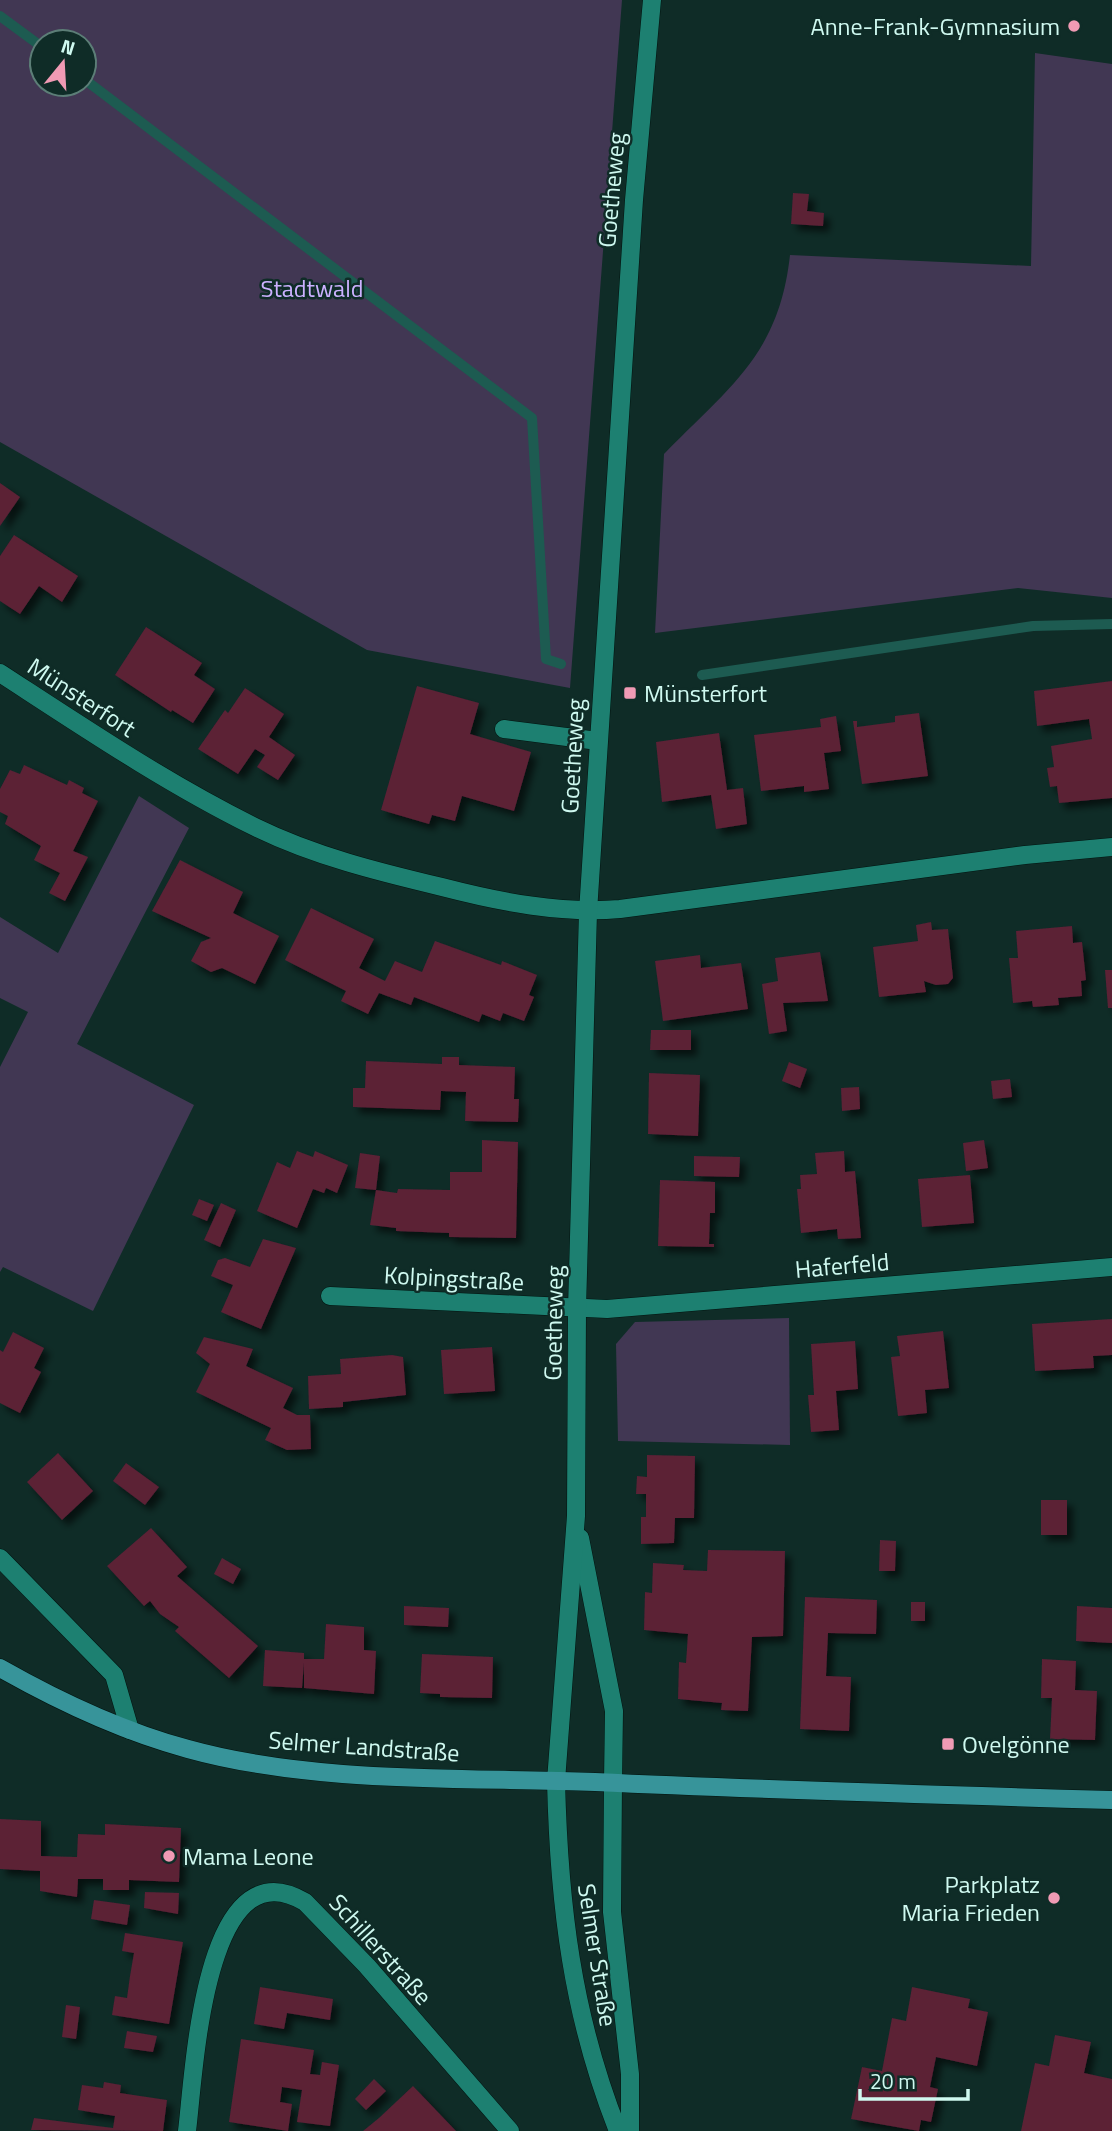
<svg xmlns="http://www.w3.org/2000/svg" width="1112" height="2131" font-family="'Titillium Web',sans-serif">
	<style>
		.green { fill: #413753; fill-rule: evenodd }
		.lines { fill: none; stroke-linecap: round; stroke-linejoin: round }
		.stream { stroke: #1d5b51; stroke-width: 10 }
		.building { fill: #5b2036; filter: url(#shadow) }
		.service-casing { stroke: #001410; stroke-width: 19 }
		.minor-casing { stroke: #001410; stroke-width: 19 }
		.tertiary-casing { stroke: #001410; stroke-width: 19 }
		.secondary-casing { stroke: #001410; stroke-width: 19 }
		.service { stroke: #1d8071; stroke-width: 18 }
		.minor { stroke: #1d8071; stroke-width: 18 }
		.tertiary { stroke: #1d8071; stroke-width: 18 }
		.secondary { stroke: #37949a; stroke-width: 18 }
		.poi-dot { fill: #f09ab4; stroke: #0f2c27; stroke-width: 2.5 }
		.labels { text-anchor: middle; dominant-baseline: central; stroke-width: 5; stroke-linejoin: round; paint-order: stroke }
		.poi-label { font-size: 24px; fill: #cff9f0; stroke: #0f2c27; text-anchor: start }
		.street-label { font-size: 24px; fill: #cff9f0; stroke: #0f2c27 }
		.park-label { font-size: 24px; fill: #ccb1ff; stroke: #0f2c27 }
	</style>
	<defs>
		<filter id="shadow"><feDropShadow dx="6" dy="6" stdDeviation="3.5" flood-color="#0009"/></filter>
	</defs>
	<rect width="100%" height="100%" fill="#0f2c27"/>
	<g class="green">
		<path d="M0,0H622L570,688L367,650L0,442ZM42,42H84V84H42Z"/>
		<path d="M1035,53L1112,64V598L1018,588L655,633L664,454C730,386 779,355 790,255L1031,266Z"/>
		<path d="M139,796L189,828L77,1044L194,1105L93,1311L3,1267L0,1272V1067L28,1012L0,998V917L58,953Z"/>
		<path d="M789,1318L790,1445L618,1441L616,1344L635,1322Z"/>
	</g>
	<g class="lines">
		<g class="stream">
			<path d="M0,16L42,47"/>
			<path d="M84,79L532,418L546,659L561,664"/>
			<path d="M702,675L1033,626L1112,624"/>
		</g>
	</g>
	<g class="building">
		<path d="M793,193L809,194L807,211L824,213L823,226L791,224Z"/>
		<path d="M0,483L20,497L0,526Z"/>
		<path d="M14,535L78,576L62,602L39,586L20,614L0,601V556Z"/>
		<path d="M146,627L202,663L194,675L215,689L193,723L172,710L171,712L115,675Z"/>
		<path d="M1112,681V798L1059,803L1057,786L1050,787L1047,768L1054,767L1051,746L1092,739L1089,719L1037,726L1034,691Z"/>
		<path d="M417,686L479,703L470,734L531,752L514,811L462,796L455,821L432,815L429,824L381,810Z"/>
		<path d="M245,688L284,714L269,737L295,755L278,780L257,767L265,755L255,749L238,774L198,749L225,710L228,713Z"/>
		<path d="M919,713L928,776L862,784L853,721H857V727L895,722V716Z"/>
		<path d="M836,716L841,751L824,753L829,789L804,792V786L761,791L754,735L821,727L820,719Z"/>
		<path d="M719,733L727,790L743,788L747,824L716,829L711,795L662,802L656,742Z"/>
		<path d="M24,765L67,785L69,780L84,788L82,793L98,801L73,851L88,857L65,901L49,893L60,873L34,860L41,846L5,824L8,816L0,812V789L10,770L20,774Z"/>
		<path d="M180,860L243,892L233,913L279,936L255,984L222,968L211,972L191,961L201,942L211,938L152,911Z"/>
		<path d="M311,908L374,939L359,968L385,981L395,961L422,972L435,941L501,965L502,961L537,975L529,995L534,997L524,1021L503,1013L500,1021L482,1014L479,1022L414,997L411,1005L379,993L368,1014L341,1001L346,991L285,960Z"/>
		<path d="M931,922L932,930L948,929L953,978L948,984L936,985L924,981L926,992L879,997L873,947L918,941L916,925Z"/>
		<path d="M1072,926L1073,943L1082,942L1086,980L1081,981L1082,996L1058,998L1059,1005L1033,1007L1032,1001L1013,1003L1009,958H1018L1016,931Z"/>
		<path d="M820,952L828,1001L783,1003L787,1031L769,1034L762,984L778,981L775,958Z"/>
		<path d="M700,955L701,968L741,963L748,1009L663,1021L655,961Z"/>
		<path d="M1105,970H1112V1008H1108Z"/>
		<path d="M651,1030H691V1050H650Z"/>
		<path d="M442,1057H459V1065L515,1067L514,1099H519L518,1122L465,1121L466,1092L441,1091L440,1110L353,1107V1088H365L366,1061L442,1064Z"/>
		<path d="M789,1062L807,1069L800,1088L782,1081Z"/>
		<path d="M649,1073L700,1075L698,1136L648,1134Z"/>
		<path d="M1010,1079L1012,1097L993,1099L991,1081Z"/>
		<path d="M859,1087L860,1109L842,1111L841,1088Z"/>
		<path d="M482,1140L518,1142L516,1238L449,1237V1233L396,1231V1228L370,1225L376,1190L355,1188L360,1153L380,1156L376,1190L397,1193L398,1189L450,1190V1172H482Z"/>
		<path d="M984,1140L988,1168L966,1171L963,1143Z"/>
		<path d="M297,1151L313,1157L315,1151L348,1165L337,1193L326,1188L324,1193L313,1189L297,1228L257,1211L277,1162L290,1168Z"/>
		<path d="M844,1151L845,1172L855,1171L861,1238L838,1239L837,1229L801,1233L797,1189H801L800,1175L817,1174L815,1153Z"/>
		<path d="M694,1156L740,1157L739,1177L694,1176Z"/>
		<path d="M970,1175L974,1223L922,1227L918,1179Z"/>
		<path d="M660,1180L715,1182V1213H710L709,1244H714V1247L658,1246Z"/>
		<path d="M199,1199L214,1205L207,1221L192,1215Z"/>
		<path d="M221,1203L236,1210L220,1247L204,1240Z"/>
		<path d="M263,1239L296,1248L261,1329L221,1312L233,1285L211,1276L218,1260L225,1258L250,1267Z"/>
		<path d="M1112,1319V1355L1093,1356L1094,1368L1035,1371L1032,1324Z"/>
		<path d="M943,1331L949,1388L925,1390L927,1413L898,1416L891,1357L900,1356L897,1336Z"/>
		<path d="M13,1332L44,1348L34,1368L41,1372L20,1413L0,1403V1350L3,1352Z"/>
		<path d="M204,1337L253,1349L246,1366L293,1388L283,1408L297,1415H310L311,1449L287,1450L265,1440L271,1428L196,1392L210,1364L196,1353Z"/>
		<path d="M855,1341L858,1389L836,1391L839,1430L811,1432L808,1395H814L811,1344Z"/>
		<path d="M492,1347L495,1391L444,1394L441,1350Z"/>
		<path d="M392,1355L403,1357L406,1395L343,1402V1407L309,1409L308,1376L341,1374L340,1359Z"/>
		<path d="M58,1453L93,1491L62,1520L27,1482Z"/>
		<path d="M647,1455L695,1456L694,1518H675L674,1543L641,1544V1517H646V1494H636L637,1476L647,1477Z"/>
		<path d="M126,1463L159,1487L145,1505L113,1481Z"/>
		<rect x="1041" y="1500" width="26" height="35"/>
		<path d="M151,1528L187,1567L177,1576L258,1646L229,1678L175,1631L179,1627L160,1614L150,1601L144,1606L107,1566Z"/>
		<path d="M880,1540L896,1541L895,1571H879Z"/>
		<path d="M708,1550L785,1551L783,1636L752,1637L748,1711L721,1710L722,1703L678,1699L679,1662L686,1663L688,1634L644,1630L645,1592L652,1593L653,1563L684,1565L683,1570L707,1571Z"/>
		<path d="M222,1558L241,1569L233,1584L214,1574Z"/>
		<path d="M805,1597L877,1600L876,1634L828,1633L826,1676L851,1677L849,1731L800,1729Z"/>
		<rect x="911" y="1602" width="14" height="19"/>
		<path d="M404,1606L449,1608L448,1627L404,1625Z"/>
		<path d="M1077,1606L1112,1608V1643L1076,1641Z"/>
		<path d="M326,1624L364,1627V1650L376,1651L374,1694L304,1688V1663L302,1688L263,1686L265,1650L304,1653V1659H324Z"/>
		<path d="M422,1654L493,1657L492,1698L440,1697V1694L420,1693Z"/>
		<path d="M1042,1659L1076,1661L1075,1690L1097,1691L1095,1740L1050,1739L1052,1698H1041Z"/>
		<path d="M0,1819L41,1821V1856L77,1857L78,1834L105,1835V1824L181,1828L179,1882L129,1880V1890H103V1879H78L77,1897L40,1891V1871L0,1869Z"/>
		<path d="M145,1892L179,1893L178,1914L144,1908Z"/>
		<path d="M94,1900L130,1905L127,1925L91,1919Z"/>
		<path d="M125,1933L183,1942L169,2024L112,2015L115,1996L127,1998L130,1976L134,1953L122,1951Z"/>
		<path d="M260,1987L333,1999L330,2020L287,2013L284,2029L254,2024Z"/>
		<path d="M912,1987L970,1999L968,2008L988,2012L977,2066L936,2057L930,2087L938,2089L931,2122L921,2120L919,2131L851,2119L862,2067L882,2071L892,2018L906,2021Z"/>
		<path d="M66,2005L80,2007L76,2039L62,2037Z"/>
		<path d="M127,2031L157,2036L153,2052L124,2048Z"/>
		<path d="M1055,2035L1091,2042L1084,2073L1112,2079V2131H1021L1035,2063L1049,2066Z"/>
		<path d="M241,2039L314,2050L310,2074L320,2075L322,2062L339,2065L330,2126L297,2122L302,2090L282,2087L280,2102L292,2104L288,2131L229,2122Z"/>
		<path d="M374,2079L386,2091L366,2110L355,2099Z"/>
		<path d="M104,2082L121,2085L120,2093L167,2100L163,2131L31,2130L34,2118L113,2128L115,2116L78,2110L82,2085L103,2088Z"/>
		<path d="M413,2086L456,2131H363L379,2118Z"/>
	</g>
	<g class="lines">
		<defs>
			<path id="service" d="M504,729L598,741"/>
			<g id="minor">
				<path d="M0,673C83,727 166,783 255,827C314,856 379,872 442,887C500,902 561,914 620,909L1025,855L1112,847"/>
				<path d="M330,1296L607,1309L1112,1267"/>
				<path d="M0,1558L114,1675L130,1730"/>
				<path d="M556,1781C559,1905 572,2015 618,2131"/>
				<path d="M613,1783L612,1912L630,2074V2131"/>
				<path d="M187,2131C194,2078 203,1841 305,1902L367,1966L510,2131"/>
			</g>
			<g id="tertiary">
				<path d="M580,1538L614,1711L613,1783"/>
				<path d="M556,1781L576,1516L577,1309L588,912L634,200L652,0"/>
			</g>
			<path id="secondary" d="M0,1668C60,1702 121,1731 188,1749C314,1784 464,1777 595,1782C767,1790 939,1795 1112,1800"/>
		</defs>
		<use href="#service" class="service-casing"/>
		<use href="#minor" class="minor-casing"/>
		<use href="#tertiary" class="tertiary-casing"/>
		<use href="#secondary" class="secondary-casing"/>
		<use href="#service" class="service"/>
		<use href="#minor" class="minor"/>
		<use href="#tertiary" class="tertiary"/>
		<use href="#secondary" class="secondary"/>
	</g>
	<g class="poi-dot">
		<circle cx="1074" cy="26" r="7"/>
		<rect x="623" y="686" width="14" height="14" rx="3.5"/>
		<rect x="941" y="1737" width="14" height="14" rx="3.5"/>
		<circle cx="169" cy="1856" r="7"/>
		<circle cx="1054" cy="1898" r="7"/>
	</g>
	<g class="labels">
		<g class="poi-label">
			<text x="1060" y="26" text-anchor="end">Anne-Frank-Gymnasium</text>
			<text x="644" y="693">Münsterfort</text>
			<text x="962" y="1744">Ovelgönne</text>
			<text x="183" y="1856">Mama Leone</text>
			<text x="1040" y="1884" text-anchor="end">Parkplatz<tspan x="1040" dy="28">Maria Frieden</tspan></text>
		</g>
		<g class="street-label">
			<text transform="translate(611 190) rotate(-85)">Goetheweg</text>
			<text transform="translate(82 697) rotate(33)">Münsterfort</text>
			<text transform="translate(572 756) rotate(-87)">Goetheweg</text>
			<text transform="translate(842 1265) rotate(-5)">Haferfeld</text>
			<text transform="translate(454 1278) rotate(3)">Kolpingstraße</text>
			<text transform="translate(553 1323) rotate(-89)">Goetheweg</text>
			<text transform="translate(364 1746) rotate(4)">Selmer Landstraße</text>
			<text transform="translate(381 1949) rotate(48)">Schillerstraße</text>
			<text transform="translate(598 1955) rotate(81)">Selmer Straße</text>
		</g>
		<g class="park-label">
			<text x="312" y="288">Stadtwald</text>
		</g>
	</g>
	<g transform="translate(63 63) rotate(18)"><circle r="33" fill="#0f2c27" stroke="#5c7e77" stroke-width="2"/>
	<path d="M0-5L12 26L0 18L-12 26Z" fill="#f09ab4"/>
	<text y="-10" font-size="19" font-weight="bold" text-anchor="middle" fill="#cff9f0">N</text>
	</g>
	<path d="M860 2089v10h108v-10" fill="none" stroke="#cff9f0" stroke-width="3.5"/>
	<text x="870" y="2089" font-size="21" fill="#cff9f0" stroke="#0f2c27" stroke-width="5" paint-order="stroke">20 m</text>
</svg>
